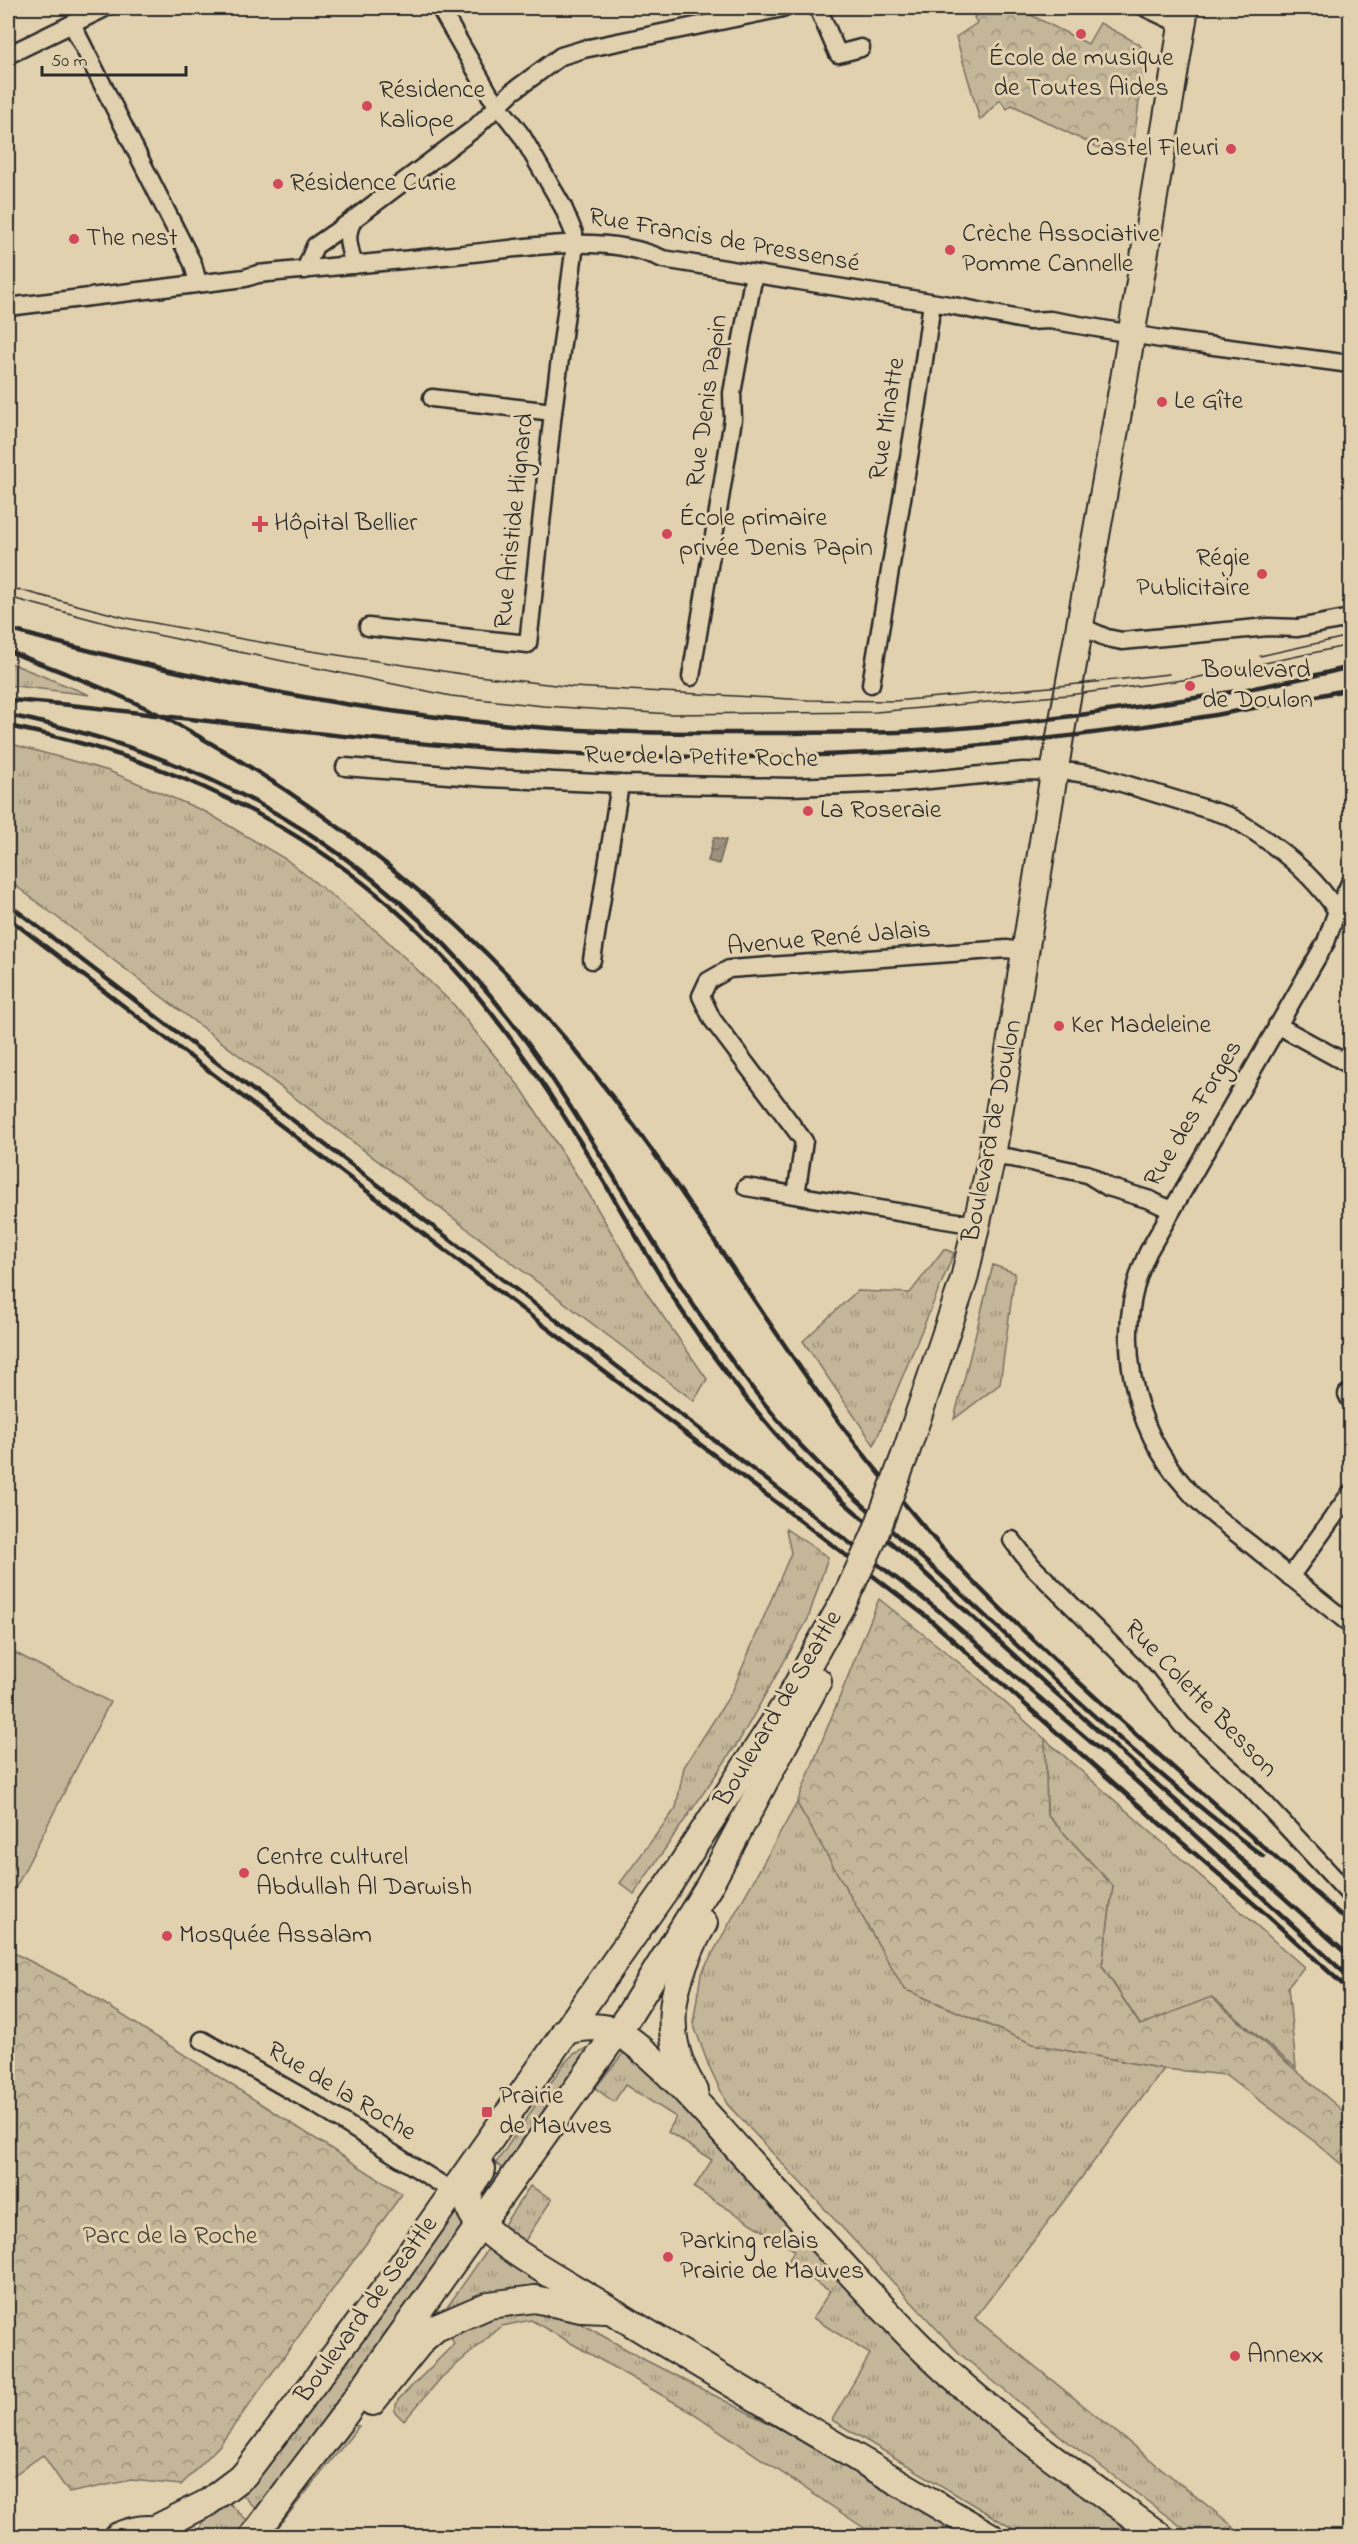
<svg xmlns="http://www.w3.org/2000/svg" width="1358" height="2544" font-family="'Indie Flower',sans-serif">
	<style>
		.grass { fill: url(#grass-tufts); stroke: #787062; stroke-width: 1.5 }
		.forest { fill: url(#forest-crowns); stroke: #787062; stroke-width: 1.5 }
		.garden { fill: #c4b699; stroke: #787062; stroke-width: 1.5 }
		.water { fill: url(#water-waves); stroke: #6f685c; stroke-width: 1.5 }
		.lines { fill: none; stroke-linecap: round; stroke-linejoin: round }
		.street-casing { stroke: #2b2b2b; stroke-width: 21 }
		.primary-casing { stroke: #2b2b2b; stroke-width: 30 }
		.street { stroke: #e2d1ae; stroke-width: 16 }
		.primary { stroke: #e2d1ae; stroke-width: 26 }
		.tram { stroke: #2b2b2b; stroke-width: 1.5 }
		.rail { stroke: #2b2b2b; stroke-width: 4.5 }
		.primary-bridge-casing { stroke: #2b2b2b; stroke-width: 30; stroke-linecap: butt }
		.primary-bridge { stroke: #e2d1ae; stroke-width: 26 }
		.poi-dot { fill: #d1495b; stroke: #e2d1ae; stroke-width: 2 }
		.labels { text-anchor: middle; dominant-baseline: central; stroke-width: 6; stroke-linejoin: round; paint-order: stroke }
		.poi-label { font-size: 26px; fill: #2b2b2b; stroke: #e2d1ae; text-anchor: start }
		.street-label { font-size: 26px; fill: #2b2b2b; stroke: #e2d1ae }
		.park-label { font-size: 26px; fill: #42403c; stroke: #e2d1ae }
	</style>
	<defs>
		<pattern id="grass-tufts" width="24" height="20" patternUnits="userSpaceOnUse" patternTransform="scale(1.5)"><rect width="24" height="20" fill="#c4b699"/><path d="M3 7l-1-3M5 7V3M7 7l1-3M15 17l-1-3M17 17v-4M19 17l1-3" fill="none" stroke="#9f947d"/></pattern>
		<pattern id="forest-crowns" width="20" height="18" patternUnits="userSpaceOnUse" patternTransform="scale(1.5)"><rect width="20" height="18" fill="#c4b699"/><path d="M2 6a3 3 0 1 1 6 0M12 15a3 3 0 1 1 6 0" fill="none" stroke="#9f947d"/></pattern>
		<pattern id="water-waves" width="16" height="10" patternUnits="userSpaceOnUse" patternTransform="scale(1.5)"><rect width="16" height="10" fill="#9c917c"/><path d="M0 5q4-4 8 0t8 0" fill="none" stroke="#7f7766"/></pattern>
	</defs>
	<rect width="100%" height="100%" fill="#e2d1ae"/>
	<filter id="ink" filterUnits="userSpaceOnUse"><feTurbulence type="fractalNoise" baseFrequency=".0167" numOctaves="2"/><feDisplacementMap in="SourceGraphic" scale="12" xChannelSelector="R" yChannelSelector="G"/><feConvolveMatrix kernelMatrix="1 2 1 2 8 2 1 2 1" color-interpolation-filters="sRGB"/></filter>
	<g filter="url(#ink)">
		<g class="grass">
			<path d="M8,662L15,665L90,695L8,685Z"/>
			<path d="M8,743L109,771L206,812L287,860L380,934L454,1005L523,1091L587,1191L648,1295L707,1379L694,1401L8,880Z"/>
			<path d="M944,1249L954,1253L874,1445L803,1341L857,1291L910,1293Z"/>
			<path d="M993,1265L1015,1273L1000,1384L954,1419Z"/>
			<path d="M786,1529L828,1557L808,1619L739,1741L634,1894L620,1883L676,1808L684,1767L732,1692L791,1553Z"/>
			<path d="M1045,1739L1304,1967L1288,1987L1296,2068L1212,1997L1141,2026L1102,1966L1113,1886L1047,1815Z"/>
			<path d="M797,1803L904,1989L1033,2044L1164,2069L975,2318L1245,2536H1194L1064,2439L960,2354L727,2104L708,2064L693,2023L701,1974Z"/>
			<path d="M589,2047L504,2170L496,2163L565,2062L574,2054Z"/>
			<path d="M625,2051L651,2071L719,2149L927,2370L1040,2461L1143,2536H1025L832,2420L870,2354L813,2318L830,2291L787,2264L794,2250L694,2188L712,2160L668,2132L676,2117L625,2085L614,2102L595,2088Z"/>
			<path d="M530,2186L552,2199L523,2244L501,2229Z"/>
			<path d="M457,2197L466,2224L260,2513L240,2492Z"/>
			<path d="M490,2246L559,2293L441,2316Z"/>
			<path d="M536,2310L575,2320L645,2360L831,2455L969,2536H876L693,2413L531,2320L502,2326L442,2377L404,2421L394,2411L398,2400L454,2344L450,2335L505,2311Z"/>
			<path d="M353,2425L359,2426L279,2526L275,2521L346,2428Z"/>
			<path d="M228,2502L250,2523L241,2536H202C195,2518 215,2510 228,2502Z"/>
		</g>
		<g class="forest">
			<path d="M990,8H1017L1088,44L1100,23L1139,44L1144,51V64L1132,155L1103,150L1012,105L1007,109L1000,100L980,120L956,37L977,23L974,17Z"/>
			<path d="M879,1599L977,1677L1045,1739L1047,1815L1113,1886L1102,1966L1140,2025L1211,1997L1350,2117V2172L1319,2145L1226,2075L1164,2069L1033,2044L904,1989L797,1803Z"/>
			<path d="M8,1950L69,1981L402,2194L219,2446L181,2485L131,2480L69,2493L43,2455L8,2479Z"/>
		</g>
		<path class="garden" d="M8,1649L110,1702L15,1889L8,1885Z"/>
		<path class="water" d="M714,837L726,840L719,864L708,861Z"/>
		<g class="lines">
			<defs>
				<g id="street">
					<path d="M818,8L838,54L861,48"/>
					<path d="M1146,8L1182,25"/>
					<path d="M72,24L193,264L198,283"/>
					<path d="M8,55L105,8"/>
					<path d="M354,265C349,247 344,235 354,219"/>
					<path d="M305,270L315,246L354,219L475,128L512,92L561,56L584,49L783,8"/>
					<path d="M8,307L245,278L258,274C323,268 389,261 454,255C519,249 602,231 663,259L949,305L1029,321L1050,320L1161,339L1350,364"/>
					<path d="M432,398L553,412"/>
					<path d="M1080,626L1107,638L1122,641L1268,627L1298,628L1350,618"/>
					<path d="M368,627L528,644L553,412L574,252V233L563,207L522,136L490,95L440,8"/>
					<path d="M691,677L733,419L732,393L754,274"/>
					<path d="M871,684L918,403L932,303"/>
					<path d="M345,767L487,778L620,784L791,787L898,783L1023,771L1073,772L1099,776L1229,816C1270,840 1311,871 1337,911"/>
					<path d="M1350,883L1337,911L1326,942L1148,1252C1111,1331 1130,1426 1188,1490C1206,1511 1229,1527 1250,1544C1283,1571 1317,1598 1350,1624"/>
					<path d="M592,960L620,784"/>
					<path d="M1277,1025L1350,1065"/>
					<path d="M992,1156L1012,1158L1087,1174L1108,1187L1150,1200L1171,1210"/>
					<path d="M746,1187L976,1225"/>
					<path d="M796,1195L804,1141L712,1019L701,996L708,981L729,969L1007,949L1026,952"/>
					<path d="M1347,1394L1350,1400"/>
					<path d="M1012,1540L1032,1566L1143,1676L1182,1725L1245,1782L1350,1895"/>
					<path d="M1290,1577L1350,1494"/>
					<path d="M202,2040L318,2106L452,2191"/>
				</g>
				<g id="primary">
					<path d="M905,1455L964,1279L992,1156L1060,737L1124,379L1185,8"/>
					<path d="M565,2031C585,2026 608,2024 626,2037C671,2070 712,2121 750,2162C801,2220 853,2277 906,2332C981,2410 1073,2472 1160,2536"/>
					<path d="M695,2091C657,2033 672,1980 704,1923"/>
					<path d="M482,2169C472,2183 463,2199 473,2215C493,2244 567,2283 599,2303C728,2383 859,2459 990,2536"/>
					<path d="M372,2402L422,2340L436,2328L489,2305L535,2299L581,2309L607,2310"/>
					<path d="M155,2529L207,2503L244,2475L385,2289L668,1886L788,1701L845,1599"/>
					<path d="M118,2536C136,2528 153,2526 171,2534"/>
					<path d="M253,2536L345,2414L629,2015L709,1886L818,1681"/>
				</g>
			</defs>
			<use href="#street" class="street-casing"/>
			<use href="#primary" class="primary-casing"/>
			<use href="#street" class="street"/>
			<use href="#primary" class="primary"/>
			<g class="tram">
				<path d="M8,587L127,618L298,649L469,675L573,687L808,700L894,701L1050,687L1169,674"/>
				<path d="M8,597L124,628L451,696L543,706L671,714L876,712L1068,695L1190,679L1350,645"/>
				<path d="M1260,656L1350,636"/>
			</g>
			<g class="rail">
				<path d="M8,629C176,676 348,711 523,726C612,734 701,733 789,733C826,732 862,733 898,732C973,729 1048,720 1122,709C1199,698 1275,686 1350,667"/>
				<path d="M8,651C60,671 114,691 164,717C331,807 478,926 596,1076C678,1179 746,1293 823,1400C855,1446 893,1490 929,1533C971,1583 1021,1628 1069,1673C1161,1759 1256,1840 1350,1923"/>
				<path d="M8,700C68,703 129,712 190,719C295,731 401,743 507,750C789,769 1074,749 1350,689"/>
				<path d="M8,715C241,762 419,878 551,1077C627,1191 688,1313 777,1419C825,1476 886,1524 941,1575C1045,1671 1149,1771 1263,1856"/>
				<path d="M8,726C141,752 273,807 378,895C460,963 523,1050 579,1140C613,1196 645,1253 680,1308C712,1357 750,1405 789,1449C830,1495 882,1532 927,1575C1066,1705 1210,1830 1350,1957"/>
				<path d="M8,904L938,1610L1136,1781L1350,1978"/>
				<path d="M8,918L927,1617L1152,1817L1268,1916L1350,1991"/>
			</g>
			<defs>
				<path id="primary-bridge" d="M845,1599L874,1537L905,1455"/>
			</defs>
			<use href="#primary-bridge" class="primary-bridge-casing"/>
			<use href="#primary-bridge" class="primary-bridge"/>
		</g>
	</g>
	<g class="poi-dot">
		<circle cx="1081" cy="34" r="6"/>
		<circle cx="367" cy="106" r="6"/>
		<circle cx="1231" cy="149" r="6"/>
		<circle cx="278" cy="184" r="6"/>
		<circle cx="74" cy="239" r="6"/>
		<circle cx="950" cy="250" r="6"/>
		<circle cx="1162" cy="402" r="6"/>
		<path d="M257 515h6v6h6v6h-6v6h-6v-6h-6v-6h6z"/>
		<circle cx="667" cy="534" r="6"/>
		<circle cx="1262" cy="574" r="6"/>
		<circle cx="1190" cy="686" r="6"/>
		<circle cx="808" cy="811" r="6"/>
		<circle cx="1059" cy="1026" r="6"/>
		<circle cx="244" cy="1873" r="6"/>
		<circle cx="167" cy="1936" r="6"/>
		<rect x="481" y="2106" width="12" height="12" rx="3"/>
		<circle cx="668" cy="2257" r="6"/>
		<circle cx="1235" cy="2356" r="6"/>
	</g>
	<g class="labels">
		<g class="poi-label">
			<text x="1081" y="59" text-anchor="middle">École de musique<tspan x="1081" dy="30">de Toutes Aides</tspan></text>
			<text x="379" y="91">Résidence<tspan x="379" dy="30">Kaliope</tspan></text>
			<text x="1219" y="149" text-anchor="end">Castel Fleuri</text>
			<text x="290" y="184">Résidence Curie</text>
			<text x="962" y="235">Crèche Associative<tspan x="962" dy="30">Pomme Cannelle</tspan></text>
			<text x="86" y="239">The nest</text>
			<text x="1174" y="402">Le Gîte</text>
			<text x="679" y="519">École primaire<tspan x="679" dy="30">privée Denis Papin</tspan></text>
			<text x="274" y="524">Hôpital Bellier</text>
			<text x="1250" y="559" text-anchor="end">Régie<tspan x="1250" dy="30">Publicitaire</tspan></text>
			<text x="1202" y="671">Boulevard<tspan x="1202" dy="30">de Doulon</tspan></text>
			<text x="820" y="811">La Roseraie</text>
			<text x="1071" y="1026">Ker Madeleine</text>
			<text x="256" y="1858">Centre culturel<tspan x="256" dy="30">Abdullah Al Darwish</tspan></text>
			<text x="179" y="1936">Mosquée Assalam</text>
			<text x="499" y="2097">Prairie<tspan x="499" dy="30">de Mauves</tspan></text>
			<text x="680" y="2242">Parking relais<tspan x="680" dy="30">Prairie de Mauves</tspan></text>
			<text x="1247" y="2356">Annexx</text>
		</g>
		<g class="street-label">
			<text transform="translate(724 241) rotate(10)">Rue Francis de Pressensé</text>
			<text transform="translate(708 401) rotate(-82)">Rue Denis Papin</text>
			<text transform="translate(888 419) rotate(-81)">Rue Minatte</text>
			<text transform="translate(515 521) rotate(-84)">Rue Aristide Hignard</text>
			<text transform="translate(701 758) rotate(1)">Rue de la Petite Roche</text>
			<text transform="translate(829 939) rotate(-5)">Avenue René Jalais</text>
			<text transform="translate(1194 1114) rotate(-59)">Rue des Forges</text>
			<text transform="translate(993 1131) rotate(-79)">Boulevard de Doulon</text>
			<text transform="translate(1200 1699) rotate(46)">Rue Colette Besson</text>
			<text transform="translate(779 1709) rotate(-59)">Boulevard de Seattle</text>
			<text transform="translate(341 2092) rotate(31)">Rue de la Roche</text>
			<text transform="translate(367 2310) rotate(-54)">Boulevard de Seattle</text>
		</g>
		<g class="park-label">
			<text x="170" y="2237">Parc de la Roche</text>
		</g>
	</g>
	<rect width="1358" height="2544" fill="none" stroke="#e2d1ae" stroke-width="30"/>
	<rect x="15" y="15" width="1328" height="2514" fill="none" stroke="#2b2b2b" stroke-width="2" filter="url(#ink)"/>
	<path d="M42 66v9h144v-9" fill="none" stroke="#2b2b2b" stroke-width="3"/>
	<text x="51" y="66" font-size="18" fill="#2b2b2b" stroke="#e2d1ae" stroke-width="4.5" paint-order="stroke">50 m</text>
</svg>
